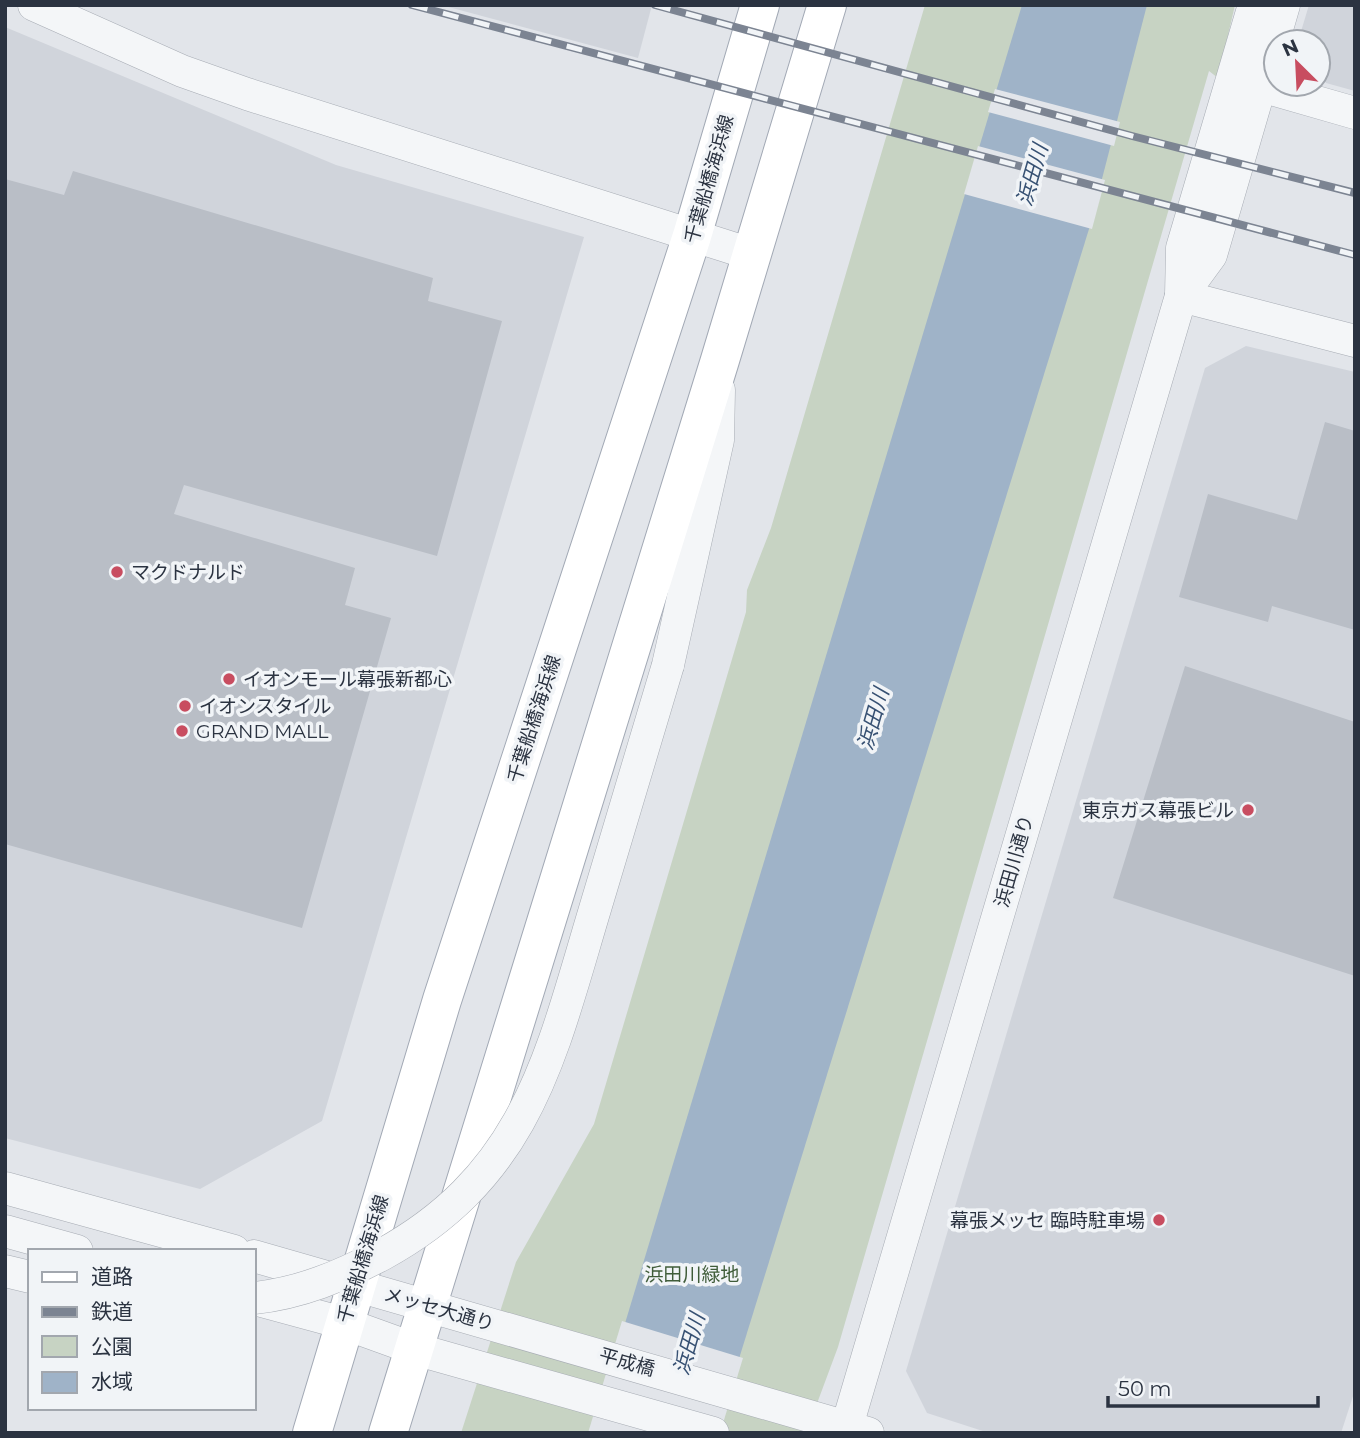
<svg xmlns="http://www.w3.org/2000/svg" width="1360" height="1438" font-family="Montserrat,'Noto Sans JP',sans-serif">
	<style>
		.built { fill: #d0d4db }
		.green { fill: #c7d3c3 }
		.water { fill: #9fb3c8 }
		.pier { fill: #e2e5ea }
		.building { fill: #b9bec6 }
		.lines { fill: none; stroke-linecap: round; stroke-linejoin: round }
		.minor-casing { stroke: #a7acb4; stroke-width: 33 }
		.major-casing { stroke: #a2a9b5; stroke-width: 40 }
		.minor { stroke: #f4f6f8; stroke-width: 32 }
		.major { stroke: #fff; stroke-width: 38 }
		.rail-casing { stroke: #7c8492; stroke-width: 8 }
		.rail { stroke: #f1f4f7; stroke-width: 5; stroke-dasharray: 16; stroke-linecap: butt }
		.minor-bridge-casing { stroke: #a7acb4; stroke-width: 33; stroke-linecap: butt }
		.minor-bridge { stroke: #f4f6f8; stroke-width: 32 }
		.poi-dot { fill: #c84d60; stroke: #f1f4f7; stroke-width: 2.5 }
		.labels { text-anchor: middle; dominant-baseline: central; stroke-width: 7; stroke-linejoin: round; paint-order: stroke }
		.street-label { font-size: 19px; fill: #2b3341; stroke: #f1f4f7 }
		.poi-label { font-size: 19px; fill: #2b3341; stroke: #f1f4f7; text-anchor: start }
		.park-label { font-size: 19px; fill: #3f5c39; stroke: #f1f4f7 }
		.water-label { font-size: 21px; font-style: italic; fill: #375173; stroke: #f1f4f7 }
	</style>
	<rect width="100%" height="100%" fill="#e2e5ea"/>
	<g class="built">
		<path d="M441,5H652L638,58Z"/>
		<path d="M1309,5H1355V91L1326,83L1318,70V42H1301L1299,38Z"/>
		<path d="M5,27L336,165L584,237L322,1121L200,1189L5,1138Z"/>
		<path d="M1246,346L1355,372V1390L1341,1433H989L927,1413L906,1371L1205,368Z"/>
	</g>
	<path class="green" d="M925,5H1235L1218,78L1209,71L838,1347L806,1433H461L516,1262L594,1124L746,612L747,590L771,528Z"/>
	<path class="water" d="M1022,5H1147L1089,229L716,1433H592Z"/>
	<g class="pier">
		<path d="M995,89L1120,122L1114,146L988,112Z"/>
		<path d="M978,146L1105,180L1092,229L964,194Z"/>
		<path d="M622,1321L743,1358L720,1433H588Z"/>
	</g>
	<g class="building">
		<path d="M73,171L433,278L428,301L502,321L437,556L184,485L174,514L355,568L345,605L391,618L302,928L5,844V179L64,195Z"/>
		<path d="M1325,422L1355,431V630L1272,606L1268,622L1179,597L1208,494L1297,520Z"/>
		<path d="M1185,666L1355,722V976L1113,898Z"/>
	</g>
	<g class="lines">
		<defs>
			<g id="minor">
				<path d="M34,5L182,71L247,94L751,254"/>
				<path d="M1240,80L1355,113"/>
				<path d="M1181,296L1211,255L1284,5"/>
				<path d="M1181,296L1355,341"/>
				<path d="M668,665L718,440L719,390"/>
				<path d="M5,1188L234,1251"/>
				<path d="M5,1231L77,1251"/>
				<path d="M254,1256L868,1433"/>
				<path d="M5,1271L30,1277"/>
				<path d="M254,1299L343,1323L415,1349L713,1433"/>
				<path d="M847,1426L1181,296L1182,248L1254,5"/>
			</g>
			<g id="major">
				<path d="M312,1433L442,1000L692,236L760,5"/>
				<path d="M388,1433L720,360L827,5"/>
			</g>
		</defs>
		<use href="#minor" class="minor-casing"/>
		<use href="#major" class="major-casing"/>
		<use href="#minor" class="minor"/>
		<use href="#major" class="major"/>
		<defs>
			<g id="rail">
				<path d="M412,5L1355,255"/>
				<path d="M655,5L1132,136L1355,193"/>
			</g>
		</defs>
		<use href="#rail" class="rail-casing"/>
		<use href="#rail" class="rail"/>
		<defs>
			<path id="minor-bridge" d="M254,1298C301,1293 341,1276 383,1254C528,1174 551,1055 595,909C619,828 643,747 668,665"/>
		</defs>
		<use href="#minor-bridge" class="minor-bridge-casing"/>
		<use href="#minor-bridge" class="minor-bridge"/>
	</g>
	<g class="poi-dot">
		<circle cx="117" cy="572" r="7"/>
		<circle cx="229" cy="679" r="7"/>
		<circle cx="185" cy="706" r="7"/>
		<circle cx="182" cy="731" r="7"/>
		<circle cx="1248" cy="810" r="7"/>
		<circle cx="1159" cy="1220" r="7"/>
	</g>
	<g class="labels">
		<g class="street-label">
			<text transform="translate(709 179) rotate(-74)">千葉船橋海浜線</text>
			<text transform="translate(534 719) rotate(-72)">千葉船橋海浜線</text>
			<text transform="translate(1014 861) rotate(-74)">浜田川通り</text>
			<text transform="translate(363 1259) rotate(-73)">千葉船橋海浜線</text>
			<text transform="translate(439 1309) rotate(16)">メッセ大通り</text>
			<text transform="translate(627 1362) rotate(16)">平成橋</text>
		</g>
		<g class="poi-label">
			<text x="131" y="572">マクドナルド</text>
			<text x="243" y="679">イオンモール幕張新都心</text>
			<text x="199" y="706">イオンスタイル</text>
			<text x="196" y="731">GRAND MALL</text>
			<text x="1234" y="810" text-anchor="end">東京ガス幕張ビル</text>
			<text x="1145" y="1220" text-anchor="end">幕張メッセ 臨時駐車場</text>
		</g>
		<g class="park-label">
			<text x="692" y="1274">浜田川緑地</text>
		</g>
		<g class="water-label">
			<text transform="translate(1032 175) rotate(-74)">浜田川</text>
			<text transform="translate(873 719) rotate(-74)">浜田川</text>
			<text transform="translate(689 1344) rotate(-74)">浜田川</text>
		</g>
	</g>
	<rect width="1360" height="1438" fill="none" stroke="#2b3341" stroke-width="14"/>
	<rect x="28" y="1249" width="228" height="161" fill="#f1f4f7" stroke="#a2a7ae" stroke-width="2"/>
	<rect x="42" y="1272" width="35" height="10" fill="#ffffff" stroke="#a2a7ae" stroke-width="2"/>
	<text x="91" y="1284" font-size="21" fill="#2b3341">道路</text>
	<rect x="42" y="1307" width="35" height="10" fill="#7c8492" stroke="#a2a7ae" stroke-width="2"/>
	<text x="91" y="1319" font-size="21" fill="#2b3341">鉄道</text>
	<rect x="42" y="1336" width="35" height="21" fill="#c7d3c3" stroke="#a2a7ae" stroke-width="2"/>
	<text x="91" y="1354" font-size="21" fill="#2b3341">公園</text>
	<rect x="42" y="1372" width="35" height="21" fill="#9fb3c8" stroke="#a2a7ae" stroke-width="2"/>
	<text x="91" y="1389" font-size="21" fill="#2b3341">水域</text>
	<g transform="translate(1297 63) rotate(336)"><circle r="33" fill="#f1f4f7" stroke="#a2a7ae" stroke-width="2"/>
	<path d="M0-5L12 26L0 18L-12 26Z" fill="#c84d60"/>
	<text y="-10" font-size="19" font-weight="bold" text-anchor="middle" fill="#2b3341">N</text>
	</g>
	<path d="M1108 1396v10h210v-10" fill="none" stroke="#2b3341" stroke-width="3.5"/>
	<text x="1118" y="1396" font-size="21" fill="#2b3341" stroke="#f1f4f7" stroke-width="5" paint-order="stroke">50 m</text>
</svg>
